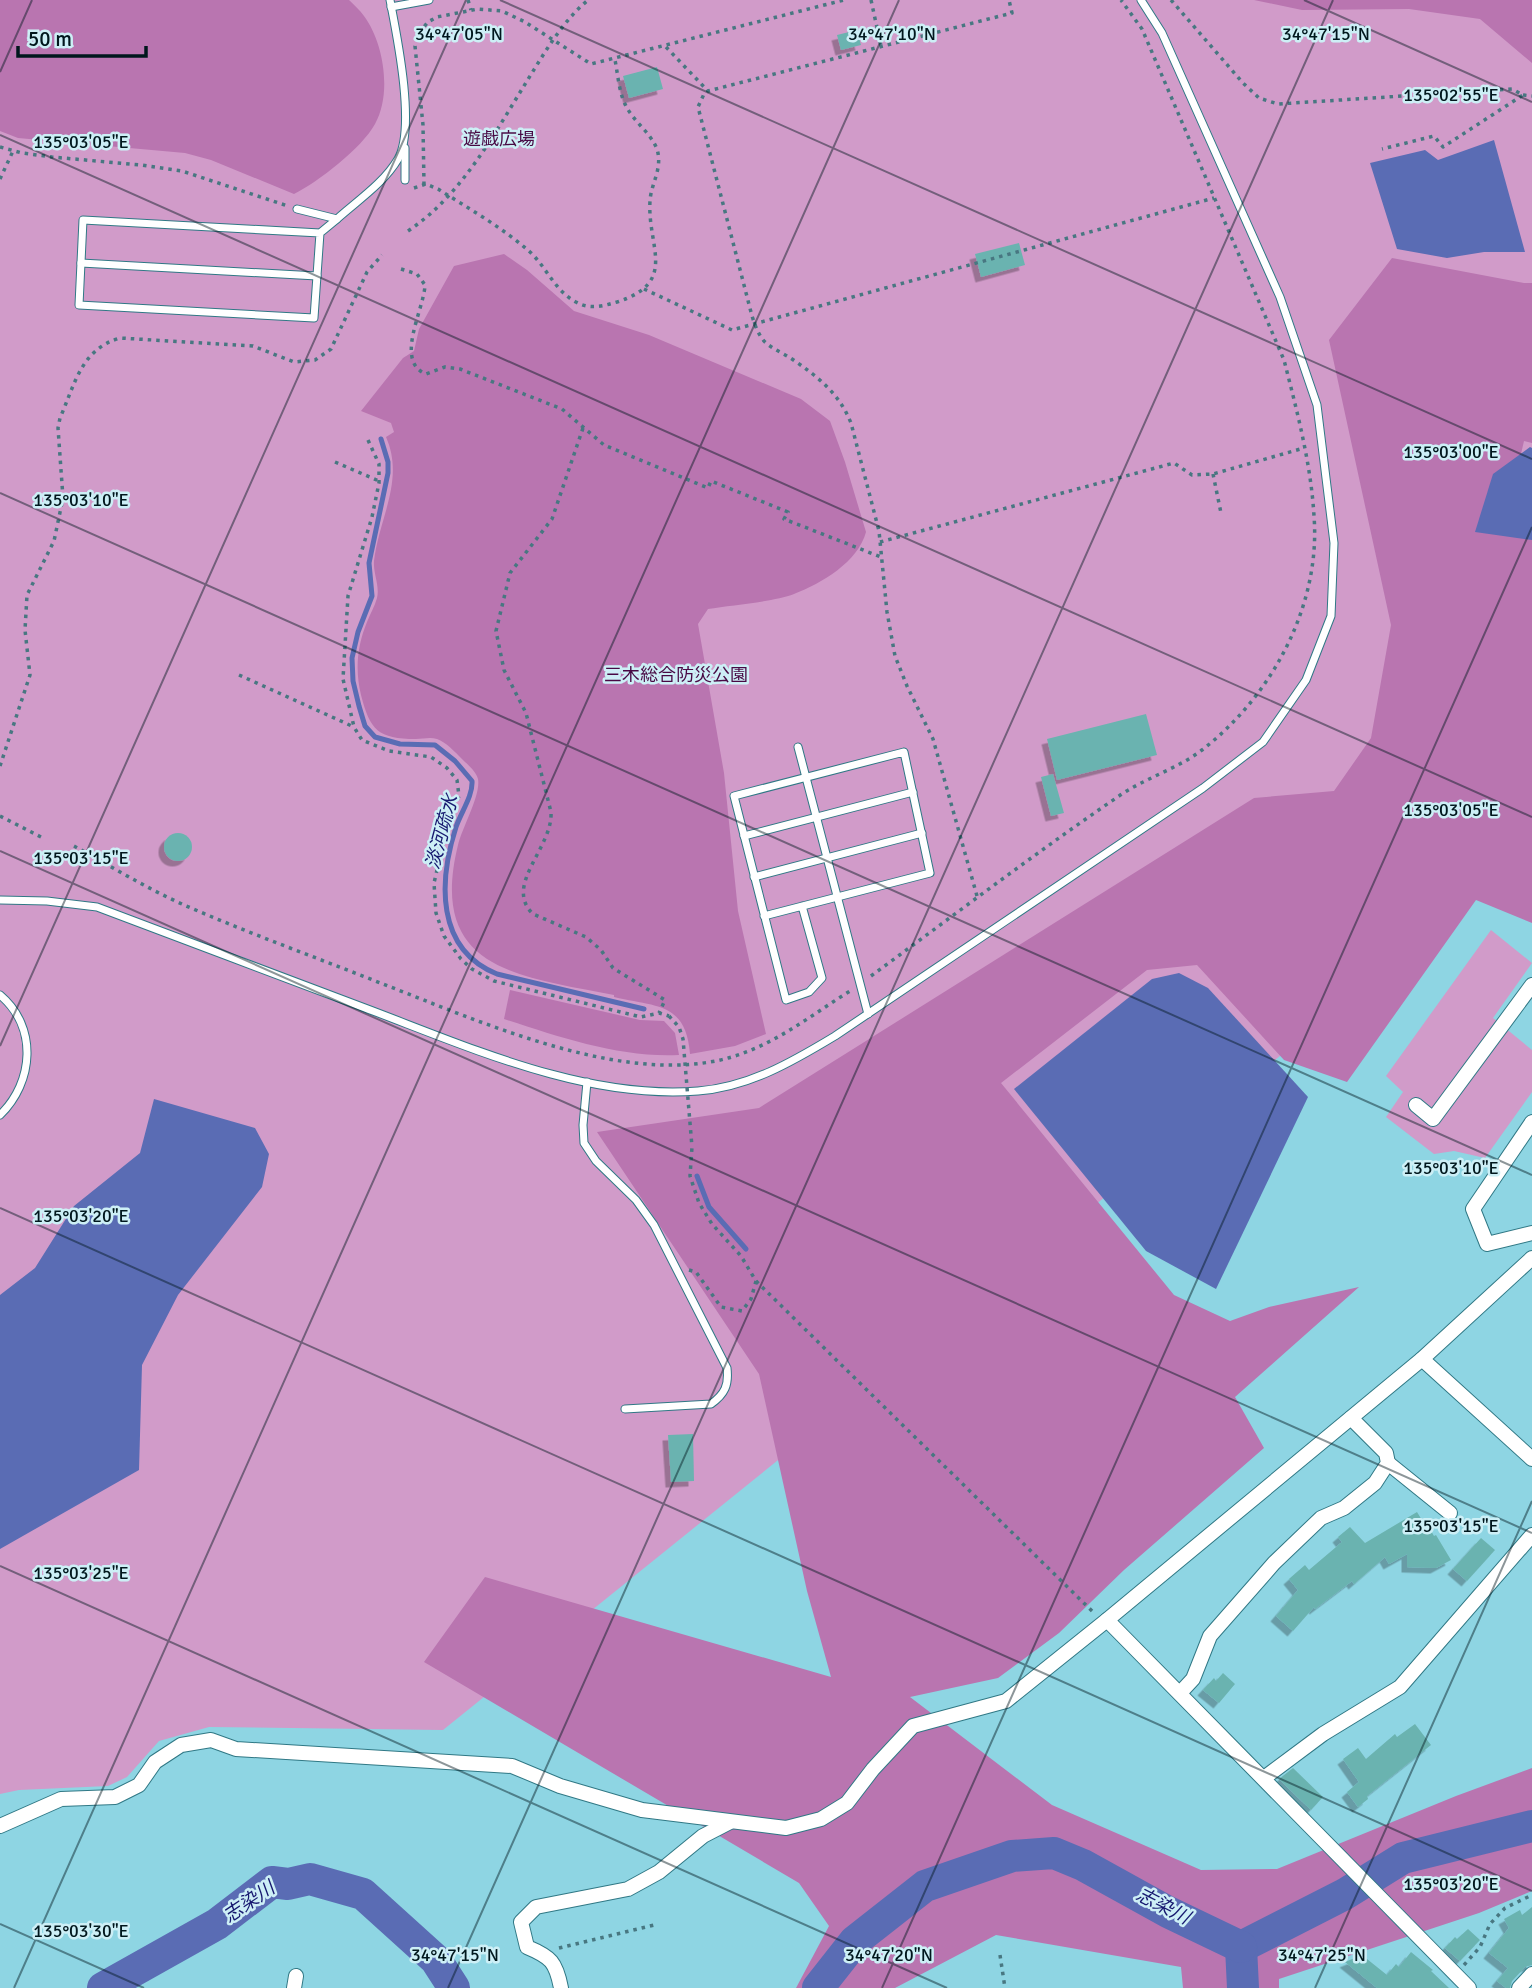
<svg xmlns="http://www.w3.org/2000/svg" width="1532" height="1988" font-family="Signika,'Noto Sans JP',sans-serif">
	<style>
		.green { fill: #d19bc9 }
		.forest { fill: #b975b0 }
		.water { fill: #5a6cb4 }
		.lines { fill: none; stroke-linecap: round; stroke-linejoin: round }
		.stream { stroke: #5a6cb4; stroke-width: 5 }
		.river { stroke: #5a6cb4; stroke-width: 32 }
		.building { fill: #6bb3b0; filter: url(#shadow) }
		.service-casing { stroke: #307885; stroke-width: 9 }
		.minor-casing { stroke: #307885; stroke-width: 16 }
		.path { stroke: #487781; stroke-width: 3.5; stroke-dasharray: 3.5 5; stroke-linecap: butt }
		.service { stroke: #fff; stroke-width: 7 }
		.minor { stroke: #fff; stroke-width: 14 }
		.path-bridge { stroke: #487781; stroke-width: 3.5; stroke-dasharray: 3.5 5; stroke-linecap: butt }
		.ticks { fill: none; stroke: #00171d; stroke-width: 2; stroke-opacity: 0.45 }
		.labels { text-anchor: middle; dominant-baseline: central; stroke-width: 5; stroke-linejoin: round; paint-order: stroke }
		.park-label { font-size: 18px; fill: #480944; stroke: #cdeff6 }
		.water-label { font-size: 19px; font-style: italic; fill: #16186f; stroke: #cdeff6 }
		.ticks-label { font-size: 18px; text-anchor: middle; fill: #00171d; stroke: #cdeff6; stroke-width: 5; stroke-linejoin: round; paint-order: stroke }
	</style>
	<defs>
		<filter id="shadow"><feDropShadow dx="-5.5" dy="5.5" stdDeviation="0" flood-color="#0004"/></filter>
	</defs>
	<rect width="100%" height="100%" fill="#8ed5e3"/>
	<g class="green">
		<path d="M0,0H1532V853L443,1730L209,1727L159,1741L127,1777L108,1786L19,1790L0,1794Z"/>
		<path d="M1491,930L1532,963L1493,1018L1532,1050V1092L1485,1158L1454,1151L1434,1154L1386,1117L1403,1092L1386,1076Z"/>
	</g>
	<g class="forest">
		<path d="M0,0H349C354,5 360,10 364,16C384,43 392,94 375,124C362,148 318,182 294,194L211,160L185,153L18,138L0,131Z"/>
		<path d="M1254,0H1532V63L1480,19L1409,9L1302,10Z"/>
		<path d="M504,254L527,270L574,311L649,335L801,399L830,421L845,462L866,532C858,562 822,583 794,594C773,602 732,605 708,609L698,624L724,773L738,911L766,1034L735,1046L690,1054C686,1002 656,1007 614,997V995C520,976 427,971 458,845C462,828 481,795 478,779C476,771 467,764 462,759C455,752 446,742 437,739C430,737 423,739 416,739C378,739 370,730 361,695C355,670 357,646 367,622C370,614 375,606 377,598C380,586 373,573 374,561C379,518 405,480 386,437L394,432L391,423L361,411L403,358L414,351L419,329L454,266Z"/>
		<path d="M1392,258L1524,283H1532V443L1524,441L1507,514L1532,520V923L1476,900L1347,1082L1284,1060L1197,965L1147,970L1001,1083L1174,1295L1230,1321L1269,1307L1359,1287L1235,1397L1264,1448L1124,1570L1059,1633L998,1678L910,1697L1052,1805L1201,1870L1277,1869L1456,1796L1532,1768V1891L1479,1913L1279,1979V1988H1183L1181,1967L996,1935L895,1988H796L829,1926L799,1883L424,1662L485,1577L831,1677L807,1591L759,1374L597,1132L759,1108L1254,798L1334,791L1371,738L1391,625L1329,340Z"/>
		<path d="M510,990L640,1020L664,1021L675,1033L679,1055C620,1058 559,1037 504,1019Z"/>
	</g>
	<g class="water">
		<path d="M1494,140L1525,252H1484L1447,258L1397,249L1370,163L1425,150L1438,160Z"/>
		<path d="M1530,447L1532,448V540L1475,532L1493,474Z"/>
		<path d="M1179,973L1208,988L1308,1097L1216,1289L1146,1251L1014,1089L1152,979Z"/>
		<path d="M154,1099L255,1128L269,1154L262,1187L178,1295L142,1365L139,1470L0,1549V1295L35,1268L74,1206L140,1153Z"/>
	</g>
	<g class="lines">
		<g class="stream">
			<path d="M381,439L388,462V473L369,563L372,596L358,632L352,658L353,681L359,706L365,726L375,737L400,744L435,745L455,761L472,781C473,796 461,812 456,827C439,880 435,949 497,974L644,1009"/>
			<path d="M697,1176L709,1207L746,1249"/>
		</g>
		<g class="river">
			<path d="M1241,1947L1345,1894L1403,1858L1532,1826"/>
			<path d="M1241,1947L1243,1988"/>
			<path d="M103,1988L217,1924L272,1882L288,1884L310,1879L363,1894L436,1960L454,1988"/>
			<path d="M818,1988L855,1941L925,1886L1012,1856L1054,1853L1083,1865L1168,1912L1241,1947"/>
		</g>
	</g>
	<g class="building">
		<path d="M857,30L861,45L841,50L837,35Z"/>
		<path d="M657,67L663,89L629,98L623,76Z"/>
		<path d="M1019,243L1025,265L981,277L975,254Z"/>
		<path d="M1146,714L1157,755L1057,780L1047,739Z"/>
		<path d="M1053,774L1064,813L1051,816L1041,777Z"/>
		<circle cx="178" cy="847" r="14"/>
		<path d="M693,1434L694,1481L671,1482L668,1435Z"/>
		<path d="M1417,1512L1425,1525L1427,1524L1434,1536L1436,1535L1451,1560L1436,1568L1407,1567V1554L1389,1564L1385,1557L1354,1584L1352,1581L1315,1609L1314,1607L1293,1631L1276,1616L1298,1590L1289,1579L1305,1565L1309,1570L1342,1542L1338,1537L1350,1527L1365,1543Z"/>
		<path d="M1481,1538L1495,1550L1467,1581L1453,1569Z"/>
		<path d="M1223,1673L1235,1684L1219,1703L1203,1690L1214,1678L1216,1681Z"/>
		<path d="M1415,1724L1431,1745L1367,1796L1368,1799L1358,1807L1347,1792L1359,1782L1343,1759L1358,1748L1366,1759L1395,1734L1397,1737Z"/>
		<path d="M1293,1768L1323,1797L1311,1810L1279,1779Z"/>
		<path d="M1532,1907V1965L1525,1967L1512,1981L1510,1988H1506L1497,1981L1508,1968L1489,1953L1509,1928L1504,1919L1520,1910L1522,1915Z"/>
		<path d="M1468,1929L1480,1940L1460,1961L1445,1948L1455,1937L1457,1939Z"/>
		<path d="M1411,1952L1433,1970L1431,1971L1449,1988H1377L1345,1962L1362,1955L1387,1975L1396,1964L1399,1967Z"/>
	</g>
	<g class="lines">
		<defs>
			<g id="service">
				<path d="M391,7L429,0"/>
				<path d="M405,148V180"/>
				<path d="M297,209L337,219C357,201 384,183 398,159C416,128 397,36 390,0"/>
				<path d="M320,233L83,220L79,305L314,318L320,233L337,219"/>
				<path d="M81,263L317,276"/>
				<path d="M798,747L868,1014"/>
				<path d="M744,836L913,792"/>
				<path d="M754,877L922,833"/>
				<path d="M0,900L47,901L97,907C186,941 276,974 365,1008C469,1047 585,1100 698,1091C749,1087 792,1062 835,1036L1203,788L1263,742L1306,680L1331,616L1334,543L1317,405L1280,297L1162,33L1141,0"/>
				<path d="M764,916L930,873L904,752L734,796L786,1000L809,992L822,978L802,906"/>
				<path d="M0,995C38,1027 34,1082 0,1115"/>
				<path d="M587,1082L583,1125L584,1143L596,1161L636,1200L654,1225L727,1368C729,1385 725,1394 711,1404L625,1409"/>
			</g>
			<g id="minor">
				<path d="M1416,1105L1433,1119L1532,985"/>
				<path d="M1532,1122L1473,1209L1487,1244L1532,1233"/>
				<path d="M1422,1359L1532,1459"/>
				<path d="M1388,1463L1450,1513"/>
				<path d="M1107,1620L1469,1988"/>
				<path d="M1180,1693L1193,1679L1210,1636L1274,1563L1321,1518L1344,1508L1375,1483L1388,1463L1386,1453L1351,1418"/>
				<path d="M1264,1778L1323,1734L1400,1687L1532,1535"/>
				<path d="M0,1826L61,1799L115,1797L139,1785L155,1762L181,1745L211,1740L236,1749L512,1766L560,1786L642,1810L786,1828L821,1819L847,1803L873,1769L913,1726L1006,1701L1107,1620L1422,1359L1532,1258"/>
				<path d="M294,1988L296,1976"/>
				<path d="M561,1988C556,1962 551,1957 527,1947L521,1922L536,1907L628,1889L659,1872L703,1836L730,1822"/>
				<path d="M1519,1988L1532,1974"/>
			</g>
		</defs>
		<use href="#service" class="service-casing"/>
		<use href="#minor" class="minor-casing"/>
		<g class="path">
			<path d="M468,0L471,10"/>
			<path d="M871,0L881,46"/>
			<path d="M1171,0L1243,83L1259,98L1278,104L1512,89L1523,95L1443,147L1434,136L1382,149"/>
			<path d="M666,47L708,91"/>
			<path d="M1523,95L1532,96"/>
			<path d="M0,147L22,153L52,157L141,165L182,171L288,206"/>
			<path d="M0,179L13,151"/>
			<path d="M424,185L423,125L415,46L419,33L428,22L437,17L478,9L502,11L525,22L591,64L844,0"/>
			<path d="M414,188L426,184L438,189C468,208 503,228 530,252C547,268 555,291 576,302C590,310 603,306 617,302C679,282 647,247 650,201C651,183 663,169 657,149C650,132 634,122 626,106C619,93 618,75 615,60"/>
			<path d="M408,231C462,195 494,134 527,81C545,52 562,22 588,0"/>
			<path d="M401,269L417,274L425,285C424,310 394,361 426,374L445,367L460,369L562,409L604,445L708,488L711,481L788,512L784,519L881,557"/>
			<path d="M644,289L732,330L1214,198"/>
			<path d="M583,428L552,519L510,573L496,631L504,670L526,713L551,812C553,848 503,885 533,914L586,937L601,950L613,968L665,1000L659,1013"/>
			<path d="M368,440L379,464V483L372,517L348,596L343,679L354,727L362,740L389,751L431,757L447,768L457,780L459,796L447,827L434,883L436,913L444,936L461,959L472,969L494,981L641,1017L659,1013L669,1016"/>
			<path d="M335,462L379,481"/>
			<path d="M1213,474L1221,513"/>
			<path d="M880,542L1174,463L1192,475L1213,474L1304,448"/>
			<path d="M239,675L354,727"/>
			<path d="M0,766L30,675L25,630L27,595L54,541L63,498L58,428L60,418C75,384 81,349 120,338L253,346L294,362L315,360L331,349L367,272L382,255"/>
			<path d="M0,816L43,838"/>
			<path d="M74,846C112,867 151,891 191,908C256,936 323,960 388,986C481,1022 609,1079 710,1062C765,1053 805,1019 850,991"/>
			<path d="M977,896L933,739L907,686L895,656L887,612L879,531L851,423C839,393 818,377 792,359C783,353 772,349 764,341C758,334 755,325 752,316L698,107L704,94L708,91L1012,13L1009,0"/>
			<path d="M871,976C953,916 1034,854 1119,796C1145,778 1177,769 1202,750C1272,696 1321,605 1314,516C1311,464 1297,411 1284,360L1142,29L1121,0"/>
			<path d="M689,1270L696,1272L721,1307L742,1311L751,1299L756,1281L741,1256L712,1224L699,1203L690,1176L692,1147"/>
			<path d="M756,1281L1094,1613"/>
			<path d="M559,1948L654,1925"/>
			<path d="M1000,1955L1005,1988"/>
			<path d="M1464,1965L1480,1947L1490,1924L1505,1908L1532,1895"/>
		</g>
		<use href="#service" class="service"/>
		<use href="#minor" class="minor"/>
		<path class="path-bridge" d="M669,1016L679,1027L683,1039L692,1147"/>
	</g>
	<path class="ticks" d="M500,0L1532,459M1304,0L1532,102M0,72L32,0M0,135L1532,817M0,493L1532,1175M0,851L1532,1533M0,1046L466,0M0,1208L1532,1891M0,1566L947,1988M0,1924L144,1988M14,1988L899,0M448,1988L1333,0M882,1988L1532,527M1315,1988L1532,1501"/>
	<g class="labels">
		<g class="park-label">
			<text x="499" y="139">遊戯広場</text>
			<text x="676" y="675">三木総合防災公園</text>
		</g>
		<g class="water-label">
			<text transform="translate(442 832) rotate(-75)">淡河疏水</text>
			<text transform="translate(249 1902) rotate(-34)">志染川</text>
			<text transform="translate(1163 1906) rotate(27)">志染川</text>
		</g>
	</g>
	<g class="ticks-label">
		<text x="459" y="40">34°47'05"N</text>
		<text x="892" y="40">34°47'10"N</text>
		<text x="1326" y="40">34°47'15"N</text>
		<text x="1451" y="101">135°02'55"E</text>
		<text x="81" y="148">135°03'05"E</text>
		<text x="1451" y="458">135°03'00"E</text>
		<text x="81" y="506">135°03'10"E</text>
		<text x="1451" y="816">135°03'05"E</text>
		<text x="81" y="864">135°03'15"E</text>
		<text x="1451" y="1174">135°03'10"E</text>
		<text x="81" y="1222">135°03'20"E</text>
		<text x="1451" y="1532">135°03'15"E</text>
		<text x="81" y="1579">135°03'25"E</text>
		<text x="1451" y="1890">135°03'20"E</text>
		<text x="81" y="1937">135°03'30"E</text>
		<text x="455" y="1961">34°47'15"N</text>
		<text x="889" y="1961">34°47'20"N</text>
		<text x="1322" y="1961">34°47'25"N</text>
	</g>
	<path d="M18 46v10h128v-10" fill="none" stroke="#00171d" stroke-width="3.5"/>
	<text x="28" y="46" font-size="21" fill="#00171d" stroke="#cdeff6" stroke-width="5" paint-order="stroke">50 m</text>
</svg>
